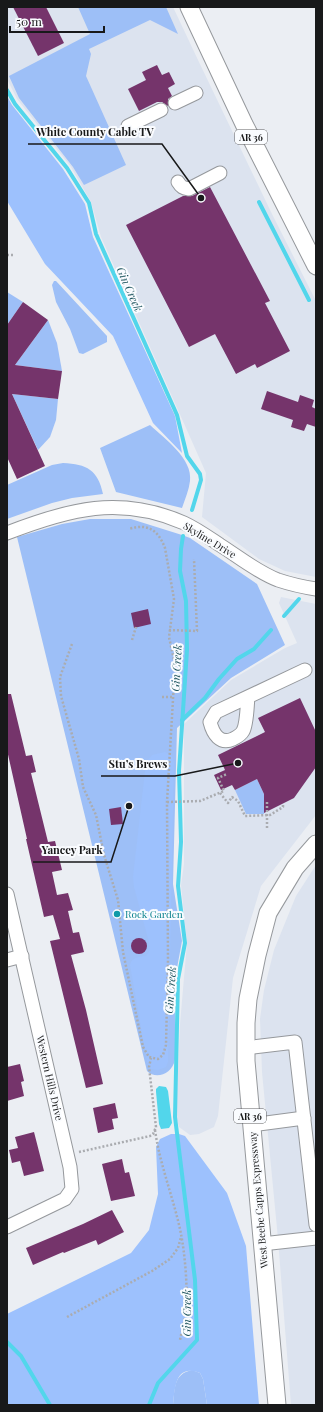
<svg xmlns="http://www.w3.org/2000/svg" width="323" height="1412" font-family="'Playfair Display',serif">
	<style>
		.built { fill: #dce3ef }
		.green { fill: #9dbff7 }
		.forest { fill: #9dc1fd }
		.water { fill: #52d6eb }
		.lines { fill: none; stroke-linecap: round; stroke-linejoin: round }
		.stream { stroke: #52d6eb; stroke-width: 4 }
		.building { fill: #75346b }
		.minor-casing { stroke: #95989c; stroke-width: 15 }
		.major-casing { stroke: #95989c; stroke-width: 19 }
		.path { stroke: #aaacb0; stroke-width: 2.5; stroke-dasharray: 2 2; stroke-linecap: butt }
		.minor { stroke: #fff; stroke-width: 13 }
		.major { stroke: #fff; stroke-width: 17 }
		.culture-dot { fill: #0f9aa8; stroke: #fafcff; stroke-width: 1.5 }
		.labels { text-anchor: middle; dominant-baseline: central; stroke-width: 4; stroke-linejoin: round; paint-order: stroke }
		.shield { fill: #fafcff; stroke: #5c5d5f; stroke-width: 1 }
		.shield-label { font-size: 9px; font-weight: bold; fill: #18191a }
		.street-label { font-size: 10px; fill: #18191a; stroke: #fafcff }
		.culture-label { font-size: 10px; fill: #0d838f; stroke: #fafcff; text-anchor: start }
		.water-label { font-size: 11px; font-style: italic; fill: #1e555e; stroke: #fafcff }
		.leader { fill: none; stroke: #18191a; stroke-width: 1.5 }
		.callout-dot { fill: #18191a; stroke: #fafcff; stroke-width: 1.5 }
		.callout-label { font-size: 11px; text-anchor: middle; font-weight: bold; fill: #18191a; stroke: #fafcff; stroke-width: 4; stroke-linejoin: round; paint-order: stroke }
	</style>
	<rect width="100%" height="100%" fill="#ebeef3"/>
	<g class="built">
		<path d="M7,7H173L198,60L272,214L316,301V577L285,571L259,559L202,517L206,473L101,237L91,202L71,167L17,99L7,79Z"/>
		<path d="M281,597L316,604V815L261,886L233,978L218,1116L214,1127L199,1134L190,1135L179,1127L176,1117L180,1024L187,943L181,885L184,864V724L231,680L285,648L297,643L279,603Z"/>
		<path d="M316,865V1405H291L278,1239L262,1072L260,1019L264,990L274,950L296,896Z"/>
	</g>
	<g class="green">
		<path d="M78,7H166L178,34L150,20L89,49L91,54L86,76L126,165L84,185L73,167L19,98L9,76L90,34Z"/>
		<path d="M54,281H56L107,336V342L83,354L79,353L70,329L56,302L52,285Z"/>
		<path d="M7,292L23,302L7,325Z"/>
		<path d="M48,320L57,343L62,371L15,365Z"/>
		<path d="M12,394L58,399L56,420L50,437L38,450Z"/>
		<path d="M150,425C165,439 193,459 190,481C189,490 185,499 182,508L116,492L100,448Z"/>
		<path d="M63,463C87,464 98,470 103,494L72,498L52,503L7,519V485L52,465Z"/>
		<path d="M90,519H131L182,535L190,538L257,584L285,645L231,678L177,728L173,884L182,941L175,979V1060C172,1074 156,1080 147,1071L17,537L62,524Z"/>
		<path d="M257,779L264,794V814H246L235,790Z"/>
		<path d="M192,1370L200,1373L203,1379L207,1405H173C175,1389 173,1374 192,1370Z"/>
	</g>
	<g class="forest">
		<path d="M7,96L12,105L63,169L85,204L93,237L175,416L182,453L153,423L113,336L45,264L7,201Z"/>
		<path d="M165,752L172,756L174,761L168,1062L166,1067L158,1070L151,1069L147,1062L130,965C132,957 138,957 146,956L149,952L150,946L134,887L133,877L146,762L152,755Z"/>
		<path d="M171,1134H179L185,1136L227,1193L246,1246L259,1405H207L203,1379L200,1373C175,1363 175,1388 173,1405H7V1314L131,1253L149,1230L158,1194L156,1147L160,1139Z"/>
	</g>
	<path class="water" d="M159,1086L166,1087L168,1091L172,1123L169,1128L161,1129L159,1124L156,1092V1089Z"/>
	<g class="lines">
		<g class="stream">
			<path d="M7,90L15,104L67,168L89,203L96,234L177,415L187,456L200,474L201,480L192,510"/>
			<path d="M259,202L309,300"/>
			<path d="M284,616L299,599"/>
			<path d="M182,720L205,698L219,679L237,659L254,649L271,630"/>
			<path d="M7,1342L21,1356L50,1405"/>
			<path d="M149,1405L158,1383L197,1340L195,1280L175,1117L178,979L185,943L178,886L181,842L179,771L187,650L186,601L180,571L181,549L183,536"/>
		</g>
	</g>
	<g class="building">
		<path d="M13,7H46L64,43L38,56Z"/>
		<path d="M157,65L162,75L169,72L175,84L168,88L172,96L168,99V106L162,102H157L139,111L128,89L146,80L142,72Z"/>
		<path d="M210,187L270,301L265,303L290,351L257,368L255,364L236,374L215,334L189,347L126,225L183,196H192Z"/>
		<path d="M23,302L48,320L15,365L62,371L58,399L12,394L45,466L17,479L7,457V325Z"/>
		<path d="M267,391L298,402L300,395L314,400L312,407L316,409V427L307,424L304,431L291,427L293,420L261,409Z"/>
		<path d="M148,609L151,624L134,628L131,613Z"/>
		<path d="M7,694H11L26,756L32,755L36,772L31,773L48,842L55,841L62,870L52,872L57,895L68,893L73,910L68,911L73,933L79,932L84,952L71,955L86,1010L103,1084L86,1088L50,941L60,939L53,915L44,917L26,839H27L7,750Z"/>
		<path d="M300,698L316,732V767L294,798L264,813V794L257,779L235,790L232,785L221,790L214,775L225,770L218,755L265,732L258,718Z"/>
		<path d="M121,807L123,824L111,825L109,809Z"/>
		<circle cx="139" cy="946" r="8"/>
		<path d="M20,1064L24,1081L21,1082L24,1096L7,1101V1067Z"/>
		<path d="M115,1103L118,1118L112,1119L114,1129L98,1133L93,1108Z"/>
		<path d="M34,1132L44,1171L24,1176L20,1161L12,1163L9,1150L18,1148L15,1137Z"/>
		<path d="M122,1159L125,1173L129,1172L135,1196L111,1201L102,1164Z"/>
		<path d="M112,1210L124,1232L98,1245L96,1240L64,1253L63,1252L33,1265L26,1248L83,1224Z"/>
	</g>
	<g class="lines">
		<defs>
			<g id="minor">
				<path d="M175,103L196,93"/>
				<path d="M128,126L161,110"/>
				<path d="M178,182C181,187 183,188 189,189L220,173"/>
				<path d="M7,533C69,509 120,495 184,523C197,529 208,537 220,545C239,557 257,572 278,580C290,584 303,587 316,589"/>
				<path d="M248,697C247,706 247,724 243,731C241,735 237,737 233,739C220,745 213,734 210,722L216,712L305,670"/>
				<path d="M7,894L70,1167L72,1189L65,1199L7,1227"/>
				<path d="M7,960L22,956"/>
				<path d="M245,1048L295,1042L316,1225"/>
				<path d="M251,1125L304,1118"/>
				<path d="M262,1244L316,1238"/>
			</g>
			<g id="major">
				<path d="M189,7L244,124L316,266"/>
				<path d="M277,1405L246,1061V1023L248,999L257,955L268,913L295,868L316,844"/>
			</g>
		</defs>
		<use href="#minor" class="minor-casing"/>
		<use href="#major" class="major-casing"/>
		<g class="path">
			<path d="M7,255H13"/>
			<path d="M169,630L197,631L194,559"/>
			<path d="M132,640L136,627"/>
			<path d="M72,644L60,677L61,696L79,759L83,787L96,815L104,855L118,900L123,952L143,1047L149,1057L158,1059L163,1055L166,1045L168,960L167,802L175,665L169,637L174,599L165,548C158,530 148,523 129,529"/>
			<path d="M162,697H173"/>
			<path d="M220,793L228,803L232,797L238,801L245,816L270,815L283,807V803"/>
			<path d="M167,802L200,801L224,791L218,778L227,774"/>
			<path d="M267,828V800"/>
			<path d="M155,1130C160,1166 174,1199 181,1234C185,1254 188,1290 186,1310C185,1320 182,1330 180,1340"/>
			<path d="M79,1152L150,1136L153,1134L156,1127L149,1067L151,1058"/>
			<path d="M67,1317L152,1271L170,1259L178,1248L181,1237"/>
		</g>
		<use href="#minor" class="minor"/>
		<use href="#major" class="major"/>
	</g>
	<circle class="culture-dot" cx="117" cy="914" r="4"/>
	<g class="labels">
		<g class="shield">
			<rect x="235" y="130" width="32" height="14" rx="3"/>
			<rect x="234" y="1109" width="32" height="14" rx="3"/>
		</g>
		<g class="shield-label">
			<text x="251" y="137">AR 36</text>
			<text x="250" y="1116">AR 36</text>
		</g>
		<g class="street-label">
			<text transform="translate(210 540) rotate(31)">Skyline Drive</text>
			<text transform="translate(50 1078) rotate(77)">Western Hills Drive</text>
			<text transform="translate(258 1200) rotate(-95)">West Beebe Capps Expressway</text>
		</g>
		<g class="culture-label">
			<text x="125" y="914">Rock Garden</text>
		</g>
		<g class="water-label">
			<text transform="translate(130 289) rotate(66)">Gin Creek</text>
			<text transform="translate(176 668) rotate(-87)">Gin Creek</text>
			<text transform="translate(170 990) rotate(-86)">Gin Creek</text>
			<text transform="translate(186 1313) rotate(-90)">Gin Creek</text>
		</g>
	</g>
	<path class="leader" d="M201 198L162 144H28M238 763L175 776H101M129 806L111 862H33"/>
	<g class="callout-dot">
		<circle cx="201" cy="198" r="4"/>
		<circle cx="238" cy="763" r="4"/>
		<circle cx="129" cy="806" r="4"/>
	</g>
	<g class="callout-label">
		<text x="95" y="136">White County Cable TV</text>
		<text x="138" y="768">Stu’s Brews</text>
		<text x="72" y="854">Yancey Park</text>
	</g>
	<rect width="323" height="1412" fill="none" stroke="#18191a" stroke-width="16"/>
	<path d="M10 26v6h94v-6" fill="none" stroke="#18191a" stroke-width="2"/>
	<text x="16" y="26" font-size="12" fill="#18191a" stroke="#fafcff" stroke-width="3" paint-order="stroke">50 m</text>
</svg>
